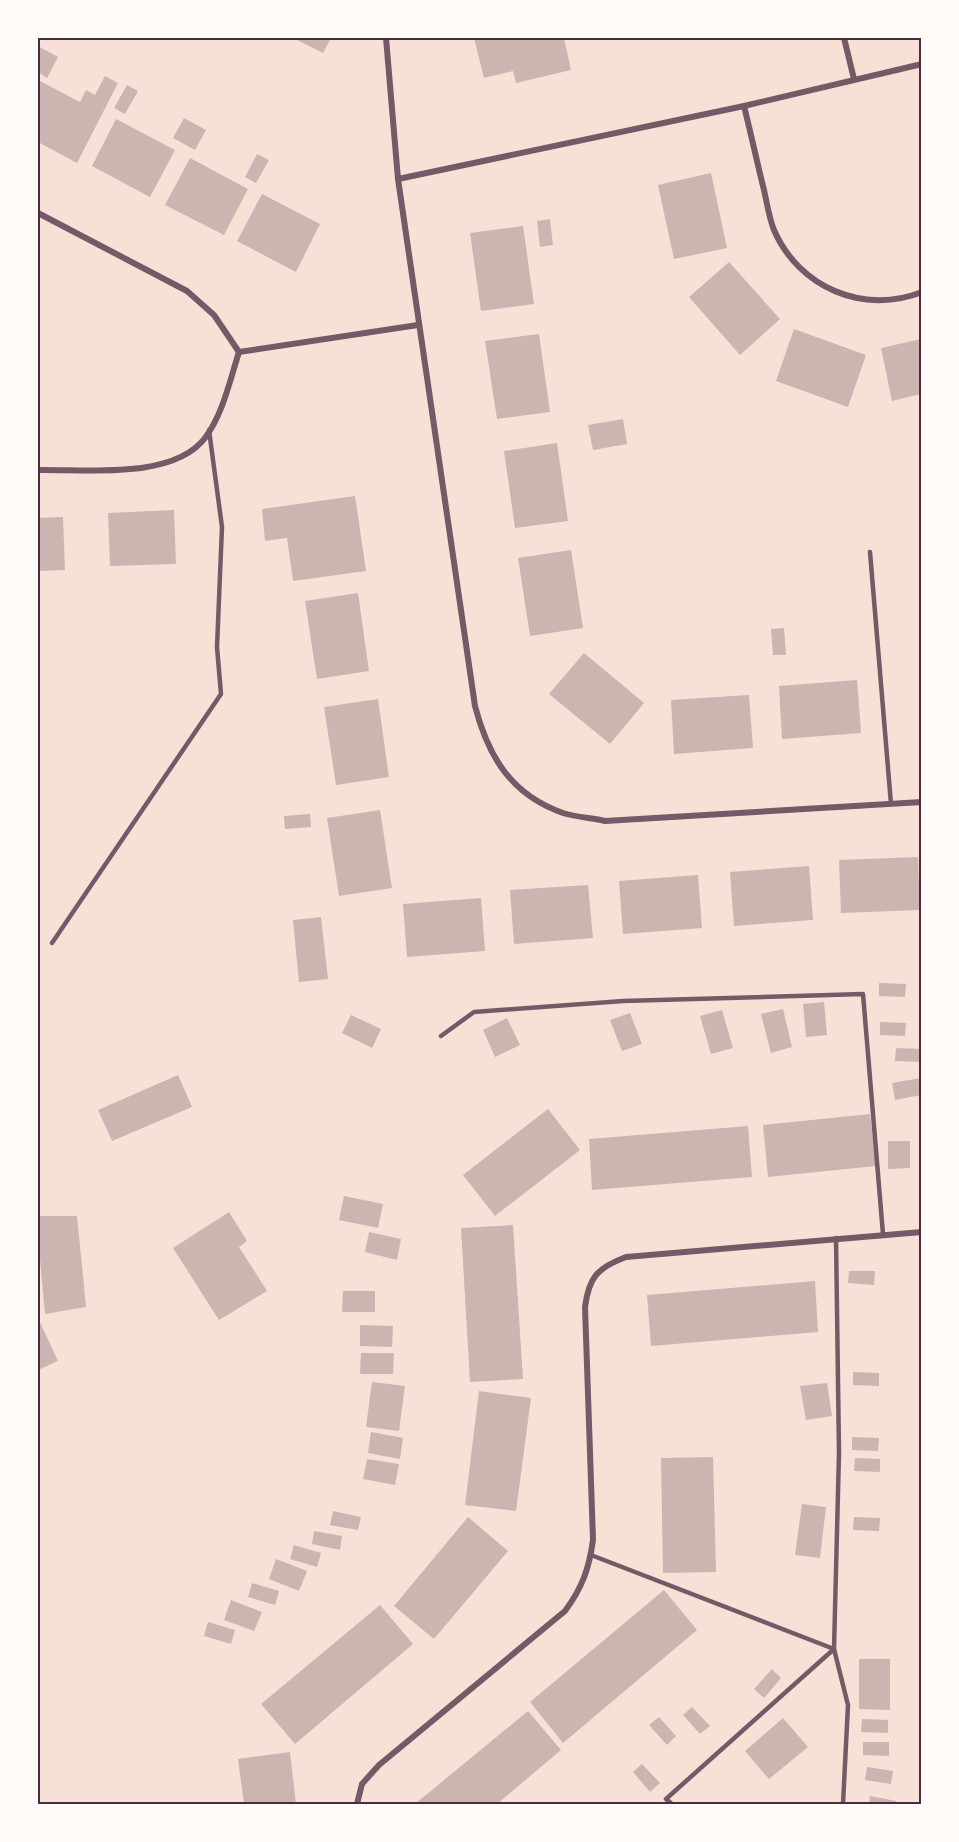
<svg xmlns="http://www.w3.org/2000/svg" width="959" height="1842" font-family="Arial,sans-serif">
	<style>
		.building { fill: #ccb4b1 }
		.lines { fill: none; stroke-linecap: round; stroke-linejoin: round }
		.service { stroke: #755966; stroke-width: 4.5 }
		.minor { stroke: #755966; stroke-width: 6 }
		.neatline { fill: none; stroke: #4a2c40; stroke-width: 2 }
	</style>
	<rect width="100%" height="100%" fill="#f7e1d7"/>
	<g class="building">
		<path d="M293,38H331L323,53Z"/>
		<path d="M474,38H564L571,70L516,83L513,71L484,78Z"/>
		<path d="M38,46L58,57L47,78L38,72Z"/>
		<path d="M105,76L118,83L77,163L38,142V80L80,102L86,90L95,95Z"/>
		<path d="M127,85L138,91L125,114L114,108Z"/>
		<path d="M184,118L206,130L195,150L173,138Z"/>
		<path d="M116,119L175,150L150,197L92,166Z"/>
		<path d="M257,154L269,160L256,183L245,177Z"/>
		<path d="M190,158L248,189L224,235L165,205Z"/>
		<path d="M711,173L727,248L674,259L658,185Z"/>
		<path d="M262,194L320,224L296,272L237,241Z"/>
		<path d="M550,219L553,245L540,247L537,221Z"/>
		<path d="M523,226L534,304L481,311L470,233Z"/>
		<path d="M729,262L780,319L740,355L689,297Z"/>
		<path d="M794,329L866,355L848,407L776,381Z"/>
		<path d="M539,334L550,412L497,419L485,341Z"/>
		<path d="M921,339V394L892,401L881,348Z"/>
		<path d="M623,419L627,444L593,450L588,425Z"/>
		<path d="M557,443L568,521L515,528L504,451Z"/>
		<path d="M355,496L366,571L293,581L287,538L265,541L262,509Z"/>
		<path d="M174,510L176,564L110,566L108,513Z"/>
		<path d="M63,517L65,570L38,571V518Z"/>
		<path d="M571,550L583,628L530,636L518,558Z"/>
		<path d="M358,593L369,671L317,679L305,601Z"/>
		<path d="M784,628L786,655H773L771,629Z"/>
		<path d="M584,653L644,703L610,744L549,694Z"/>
		<path d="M857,680L861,733L782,739L779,686Z"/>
		<path d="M749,695L753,748L674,754L671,700Z"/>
		<path d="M378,699L389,777L336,785L324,707Z"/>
		<path d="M380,810L392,888L339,896L327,818Z"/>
		<path d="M310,814L311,827L285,829L284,816Z"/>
		<path d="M918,857L920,910L841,913L839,860Z"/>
		<path d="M809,866L813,920L734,926L730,872Z"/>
		<path d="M698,875L702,928L623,934L619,881Z"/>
		<path d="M588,885L593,938L514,944L510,890Z"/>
		<path d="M481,898L485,951L407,957L403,904Z"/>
		<path d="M321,917L328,979L299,982L293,920Z"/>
		<path d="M879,983L906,984L905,997L879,996Z"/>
		<path d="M824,1002L827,1035L806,1037L803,1004Z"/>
		<path d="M783,1009L792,1047L771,1053L761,1014Z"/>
		<path d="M722,1010L733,1048L711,1054L700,1016Z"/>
		<path d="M630,1013L642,1044L622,1051L610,1020Z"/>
		<path d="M351,1015L381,1029L372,1048L342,1033Z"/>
		<path d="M507,1018L520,1045L495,1057L483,1030Z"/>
		<path d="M880,1022L906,1023L905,1036L880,1035Z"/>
		<path d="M896,1048L921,1049V1062L895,1061Z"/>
		<path d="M178,1075L192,1107L112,1141L98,1110Z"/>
		<path d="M921,1078V1095L895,1100L892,1083Z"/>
		<path d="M548,1109L580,1150L495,1216L463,1175Z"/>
		<path d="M870,1114L876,1166L768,1177L763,1125Z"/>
		<path d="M748,1126L752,1177L592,1190L589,1139Z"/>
		<path d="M888,1141H910V1168L888,1169Z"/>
		<path d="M344,1196L383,1204L378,1228L339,1220Z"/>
		<path d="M229,1212L247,1241L239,1247L267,1291L219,1320L173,1248Z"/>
		<path d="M38,1216H77L86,1307L45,1314L40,1260H38Z"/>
		<path d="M513,1225L523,1379L470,1382L461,1228Z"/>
		<path d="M369,1232L401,1239L397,1260L365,1252Z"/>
		<path d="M849,1271H875L874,1285L848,1283Z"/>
		<path d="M815,1281L818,1332L651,1346L647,1295Z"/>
		<path d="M343,1291H375V1312H342Z"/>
		<path d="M38,1318L58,1361L38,1370Z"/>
		<path d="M360,1325L393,1326L392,1347L360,1346Z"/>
		<path d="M361,1353H394L393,1374H360Z"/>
		<path d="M853,1372L879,1373V1386L853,1385Z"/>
		<path d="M372,1382L405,1386L399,1431L366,1427Z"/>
		<path d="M827,1383L832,1416L806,1420L800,1386Z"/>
		<path d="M479,1391L531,1398L516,1511L465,1505Z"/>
		<path d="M371,1432L403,1438L400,1459L368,1453Z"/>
		<path d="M852,1437L879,1438L878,1451L852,1450Z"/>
		<path d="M713,1457L716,1572L663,1573L661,1458Z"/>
		<path d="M855,1458L880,1459V1472L854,1471Z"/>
		<path d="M367,1459L399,1464L395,1485L363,1479Z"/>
		<path d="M802,1504L826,1507L820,1558L795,1555Z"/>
		<path d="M333,1511L361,1517L358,1530L330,1525Z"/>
		<path d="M468,1517L508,1551L434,1639L394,1606Z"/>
		<path d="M854,1517L880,1518L879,1531L853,1530Z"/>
		<path d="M314,1531L342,1536L340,1550L312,1544Z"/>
		<path d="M294,1545L321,1553L317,1567L290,1559Z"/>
		<path d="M276,1559L307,1571L299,1591L269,1579Z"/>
		<path d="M252,1583L279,1591L275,1605L248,1597Z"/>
		<path d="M664,1590L697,1630L563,1743L530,1702Z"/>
		<path d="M231,1600L262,1612L254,1631L224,1620Z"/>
		<path d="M380,1605L413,1644L295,1744L261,1704Z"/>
		<path d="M208,1622L235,1630L231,1644L204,1636Z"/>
		<path d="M859,1659H890V1710L859,1709Z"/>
		<path d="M772,1669L781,1678L764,1698L754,1689Z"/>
		<path d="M692,1707L710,1726L700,1734L683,1715Z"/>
		<path d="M528,1711L561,1750L497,1804H415Z"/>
		<path d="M659,1717L676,1736L667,1745L649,1725Z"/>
		<path d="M783,1718L808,1747L769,1779L745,1751Z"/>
		<path d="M862,1719L888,1720V1733L861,1732Z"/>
		<path d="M863,1742H889V1756L863,1755Z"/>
		<path d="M290,1752L296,1804H244L238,1759Z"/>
		<path d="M642,1764L660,1783L650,1792L633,1772Z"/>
		<path d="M867,1767L893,1771L891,1784L865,1780Z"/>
		<path d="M870,1796L896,1801V1804H869Z"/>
	</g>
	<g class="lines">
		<g class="service">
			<path d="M870,552L891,804"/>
			<path d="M52,943L221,694L217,647L222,527L209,430"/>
			<path d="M441,1036L474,1012L623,1001L863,994L883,1234"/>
			<path d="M591,1555L834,1649L848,1705L843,1804"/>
			<path d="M672,1804L666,1799L834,1649L839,1453L836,1238"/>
		</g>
		<g class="minor">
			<path d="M386,38L398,179L475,706C488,756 511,795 563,813C576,817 591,818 605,821L922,802"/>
			<path d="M844,38L854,79"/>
			<path d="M744,106C751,134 757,162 764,190C767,203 769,218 774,230C799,288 864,315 922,292"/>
			<path d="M398,179L744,106L922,64"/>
			<path d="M38,213L187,291L214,315L239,352"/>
			<path d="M239,352L418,325"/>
			<path d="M38,470C86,469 173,480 205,438C223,414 230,380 239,352"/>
			<path d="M357,1804L362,1784L379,1765L565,1611C582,1588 589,1569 593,1540L585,1307C589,1277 597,1268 626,1257L922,1232"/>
		</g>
	</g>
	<rect width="959" height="1842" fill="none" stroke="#fffaf5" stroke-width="78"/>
	<rect x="39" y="39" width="881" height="1764" class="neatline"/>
</svg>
